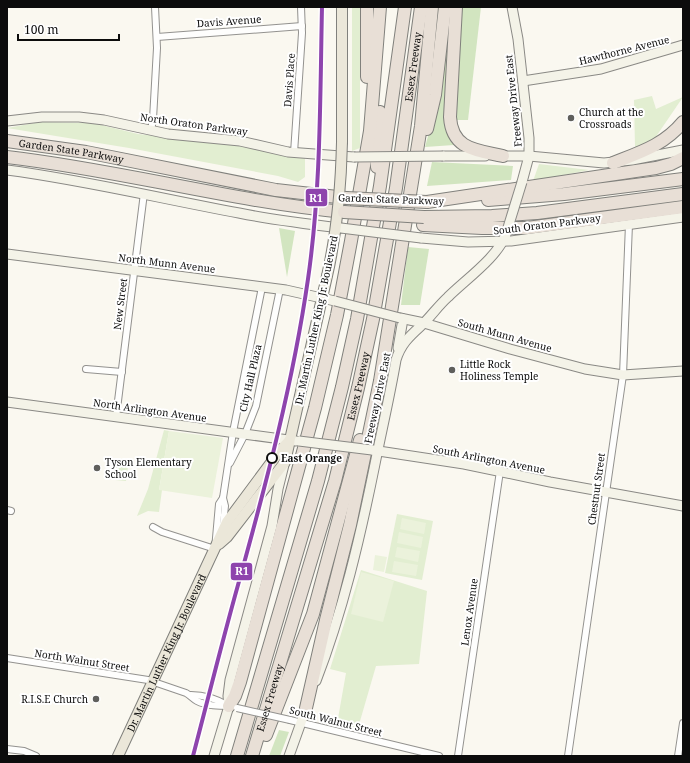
<svg xmlns="http://www.w3.org/2000/svg" width="690" height="763" font-family="'Noto Serif',serif">
	<style>
		.green { fill: #e2eed1 }
		.forest { fill: #d2e5c0 }
		.pitch { fill: #ebf2db }
		.lines { fill: none; stroke-linecap: round; stroke-linejoin: round }
		.street-casing { stroke: #93928f; stroke-width: 8 }
		.secondary-casing { stroke: #8a8985; stroke-width: 11 }
		.primary-casing { stroke: #80807c; stroke-width: 12 }
		.highway-casing { stroke: #80807c; stroke-width: 14 }
		.street { stroke: #fefefd; stroke-width: 6 }
		.secondary { stroke: #f4f3e8; stroke-width: 9 }
		.primary { stroke: #ebe7d9; stroke-width: 10 }
		.highway { stroke: #e8dfd6; stroke-width: 12 }
		.street-bridge-casing { stroke: #93928f; stroke-width: 8; stroke-linecap: butt }
		.secondary-bridge-casing { stroke: #8a8985; stroke-width: 11; stroke-linecap: butt }
		.primary-bridge-casing { stroke: #80807c; stroke-width: 12; stroke-linecap: butt }
		.highway-bridge-casing { stroke: #80807c; stroke-width: 14; stroke-linecap: butt }
		.street-bridge { stroke: #fefefd; stroke-width: 6 }
		.secondary-bridge { stroke: #f4f3e8; stroke-width: 9 }
		.primary-bridge { stroke: #ebe7d9; stroke-width: 10 }
		.highway-bridge { stroke: #e8dfd6; stroke-width: 12 }
		.rail-1-casing { stroke: #fff; stroke-width: 7 }
		.rail-1 { stroke: #8e44ad; stroke-width: 4 }
		.poi-dot { fill: #5f5f5c; stroke: #fff; stroke-width: 1.5 }
		.stop-dot { fill: #fff; stroke: #0c0c0c; stroke-width: 2 }
		.labels { text-anchor: middle; dominant-baseline: central; stroke-width: 4; stroke-linejoin: round; paint-order: stroke }
		.street-label { font-size: 10px; fill: #0c0c0c; stroke: #fff }
		.poi-label { font-size: 10px; fill: #0c0c0c; stroke: #fff; text-anchor: start }
		.stop-label { font-size: 10px; font-weight: bold; fill: #0c0c0c; stroke: #fff; text-anchor: start }
		.line-badge { stroke: #fff; stroke-width: 1.5 }
		.badge-label { font-size: 11px; text-anchor: middle; font-weight: bold; fill: #fff }
	</style>
	<rect width="100%" height="100%" fill="#faf8f0"/>
	<g class="green">
		<path d="M352,7H360V148L352,151Z"/>
		<path d="M652,96L656,109L683,97L653,141L635,147L634,100Z"/>
		<path d="M40,122L93,123L138,134L246,146L305,158V177L298,182L278,176L129,148L7,128Z"/>
		<path d="M539,164L589,170L533,181Z"/>
		<path d="M164,430L169,431L159,490H162L159,512L148,511L137,516L148,489Z"/>
		<path d="M116,465L128,466L126,481L115,480Z"/>
		<path d="M397,514L433,521L422,580L385,573Z"/>
		<path d="M361,570L427,591L419,664L376,666L358,728L337,724L346,673L330,669Z"/>
	</g>
	<g class="forest">
		<path d="M461,7H481L468,120H455Z"/>
		<path d="M449,22L446,129L454,145L425,147L433,118Z"/>
		<path d="M432,162L513,166L511,180L427,186Z"/>
		<path d="M279,228L295,231L287,277Z"/>
		<path d="M408,247L429,249L420,305H401Z"/>
		<path d="M279,730L289,732L280,756H269Z"/>
	</g>
	<g class="pitch">
		<path d="M169,431L223,438L212,498L159,490Z"/>
		<path d="M402,518L426,523L424,534L400,529Z"/>
		<path d="M399,532L423,537L421,548L397,543Z"/>
		<path d="M397,547L420,551L418,562L395,557Z"/>
		<path d="M375,555L387,557L384,572L373,570Z"/>
		<path d="M394,561L418,565L416,576L392,572Z"/>
		<path d="M361,572L394,581L383,622L351,614Z"/>
	</g>
	<g class="lines">
		<defs>
			<g id="street">
				<path d="M157,37L302,26"/>
				<path d="M151,131L153,119L157,48L155,7"/>
				<path d="M294,153L302,33L301,7"/>
				<path d="M86,369L122,372"/>
				<path d="M116,417L144,193"/>
				<path d="M230,463L245,434L256,406L280,289"/>
				<path d="M223,498L225,506L223,524"/>
				<path d="M7,510L11,511"/>
				<path d="M153,527L162,532L215,549L219,504L223,498L233,432L262,287"/>
				<path d="M7,658L148,680L186,693C190,695 193,699 197,701C207,706 219,706 230,706"/>
				<path d="M191,695C204,695 217,699 229,706"/>
				<path d="M290,720L439,756"/>
				<path d="M7,749L24,751L36,756"/>
				<path d="M458,756L500,471"/>
				<path d="M568,756L623,375L629,224"/>
				<path d="M678,756L683,723"/>
			</g>
			<g id="secondary">
				<path d="M512,7L518,39L529,138V156L522,182"/>
				<path d="M523,81L601,69L683,45"/>
				<path d="M7,121L42,117H79L104,120L168,134L240,141L288,152L354,157"/>
				<path d="M443,156H485"/>
				<path d="M498,156H529L604,163L632,160L683,150"/>
				<path d="M7,170C85,180 162,199 239,213C273,220 307,224 341,228"/>
				<path d="M421,238L468,242L511,241L683,217"/>
				<path d="M7,254L286,290L335,301"/>
				<path d="M400,318L424,323L510,349L585,369L623,375L683,371"/>
				<path d="M398,348L403,319"/>
				<path d="M7,402L296,441"/>
				<path d="M372,450L464,464L550,482L683,506"/>
				<path d="M316,681C343,611 360,538 375,464C382,429 390,395 396,360C401,343 411,335 423,324C432,315 439,305 448,297C465,280 498,257 506,234"/>
				<path d="M214,756L229,706L228,696L230,680L272,526L278,489L284,465"/>
				<path d="M289,756L308,703"/>
			</g>
			<g id="primary">
				<path d="M342,142V7"/>
				<path d="M219,544L227,537L285,462L327,276"/>
				<path id="s1" d="M118,756L227,522L279,452L290,440"/>
			</g>
			<g id="highway">
				<path d="M456,7L450,117C452,150 477,150 503,156"/>
				<path d="M367,77V7"/>
				<path d="M427,129L435,95L445,7"/>
				<path id="s2" d="M7,141L86,152L276,190L346,198"/>
				<path d="M7,157C120,170 230,201 344,212"/>
				<path d="M613,163C641,152 664,145 683,122"/>
				<path d="M377,167L376,153L380,112"/>
				<path d="M488,200L564,194L683,179"/>
				<path d="M427,202L656,168L671,164L683,158"/>
				<path d="M424,217L492,216L537,213L683,194"/>
				<path d="M423,225L482,228H527L683,207"/>
				<path d="M229,706L235,696L240,682L315,408L337,315L351,241L370,131L380,7"/>
				<path d="M306,708L326,620L350,525L380,381L421,126L432,7"/>
				<path d="M266,735L313,614L360,440"/>
				<path d="M237,756L318,481L342,387L357,319L380,186L405,7"/>
				<path id="s3" d="M252,756L335,481L358,388L373,319L396,188L421,7"/>
			</g>
		</defs>
		<use href="#street" class="street-casing"/>
		<use href="#secondary" class="secondary-casing"/>
		<use href="#primary" class="primary-casing"/>
		<use href="#highway" class="highway-casing"/>
		<use href="#street" class="street"/>
		<use href="#secondary" class="secondary"/>
		<use href="#primary" class="primary"/>
		<use href="#highway" class="highway"/>
		<defs>
			<path id="street-bridge" d="M237,708L290,720"/>
			<g id="secondary-bridge">
				<path d="M354,157L443,156"/>
				<path d="M341,228L421,238"/>
				<path d="M506,234L522,182"/>
				<path d="M335,301L400,318"/>
				<path d="M299,441L372,450"/>
			</g>
			<path id="primary-bridge" d="M327,276C337,232 341,187 342,142"/>
			<g id="highway-bridge">
				<path d="M346,198L427,202"/>
				<path d="M344,212L424,217"/>
			</g>
		</defs>
		<use href="#street-bridge" class="street-bridge-casing"/>
		<use href="#secondary-bridge" class="secondary-bridge-casing"/>
		<use href="#primary-bridge" class="primary-bridge-casing"/>
		<use href="#highway-bridge" class="highway-bridge-casing"/>
		<use href="#street-bridge" class="street-bridge"/>
		<use href="#secondary-bridge" class="secondary-bridge"/>
		<use href="#primary-bridge" class="primary-bridge"/>
		<use href="#highway-bridge" class="highway-bridge"/>
		<defs>
			<path id="rail-1" d="M193,756C208,699 222,642 238,585C266,484 293,383 308,279C321,189 320,98 322,7"/>
		</defs>
		<use href="#rail-1" class="rail-1-casing"/>
		<use href="#rail-1" class="rail-1"/>
	</g>
	<g class="poi-dot">
		<circle cx="571" cy="118" r="4"/>
		<circle cx="452" cy="370" r="4"/>
		<circle cx="97" cy="468" r="4"/>
		<circle cx="96" cy="699" r="4"/>
	</g>
	<circle class="stop-dot" cx="272" cy="458" r="5"/>
	<g class="labels">
		<g class="street-label">
			<text transform="translate(229 21) rotate(-4)">Davis Avenue</text>
			<text transform="translate(624 50) rotate(-14)">Hawthorne Avenue</text>
			<text stroke="none"><textPath href="#s3" startOffset="709">Essex Freeway</textPath></text>
			<text transform="translate(289 80) rotate(-86)">Davis Place</text>
			<text transform="translate(513 101) rotate(-96)">Freeway Drive East</text>
			<text transform="translate(194 124) rotate(8)">North Oraton Parkway</text>
			<text stroke="none"><textPath href="#s2" startOffset="65">Garden State Parkway</textPath></text>
			<text transform="translate(391 199) rotate(2)">Garden State Parkway</text>
			<text transform="translate(547 224) rotate(-7)">South Oraton Parkway</text>
			<text transform="translate(167 263) rotate(7)">North Munn Avenue</text>
			<text transform="translate(120 304) rotate(-83)">New Street</text>
			<text transform="translate(316 320) rotate(-78)">Dr. Martin Luther King Jr. Boulevard</text>
			<text transform="translate(505 335) rotate(16)">South Munn Avenue</text>
			<text transform="translate(250 378) rotate(-77)">City Hall Plaza</text>
			<text stroke="none"><textPath href="#s3" startOffset="385">Essex Freeway</textPath></text>
			<text transform="translate(377 398) rotate(-78)">Freeway Drive East</text>
			<text transform="translate(150 410) rotate(8)">North Arlington Avenue</text>
			<text transform="translate(489 459) rotate(11)">South Arlington Avenue</text>
			<text transform="translate(596 489) rotate(-82)">Chestnut Street</text>
			<text transform="translate(469 612) rotate(-82)">Lenox Avenue</text>
			<text stroke="none"><textPath href="#s1" startOffset="114">Dr. Martin Luther King Jr. Boulevard</textPath></text>
			<text transform="translate(82 660) rotate(9)">North Walnut Street</text>
			<text stroke="none"><textPath href="#s3" startOffset="61">Essex Freeway</textPath></text>
			<text transform="translate(336 721) rotate(14)">South Walnut Street</text>
		</g>
		<g class="poi-label">
			<text x="579" y="112">Church at the<tspan x="579" dy="12">Crossroads</tspan></text>
			<text x="460" y="364">Little Rock<tspan x="460" dy="12">Holiness Temple</tspan></text>
			<text x="105" y="462">Tyson Elementary<tspan x="105" dy="12">School</tspan></text>
			<text x="88" y="699" text-anchor="end">R.I.S.E Church</text>
		</g>
		<g class="stop-label">
			<text x="281" y="458">East Orange</text>
		</g>
	</g>
	<g class="line-badge">
		<rect x="305" y="188" width="23" height="19" rx="4" fill="#8e44ad"/>
		<rect x="230" y="562" width="23" height="19" rx="4" fill="#8e44ad"/>
	</g>
	<g class="badge-label">
		<text x="316" y="202">R1</text>
		<text x="242" y="575">R1</text>
	</g>
	<rect width="690" height="763" fill="none" stroke="#0c0c0c" stroke-width="16"/>
	<path d="M18 34v6h101v-6" fill="none" stroke="#0c0c0c" stroke-width="2"/>
	<text x="24" y="34" font-size="12" fill="#0c0c0c" stroke="#ffffff" stroke-width="3" paint-order="stroke">100 m</text>
</svg>
